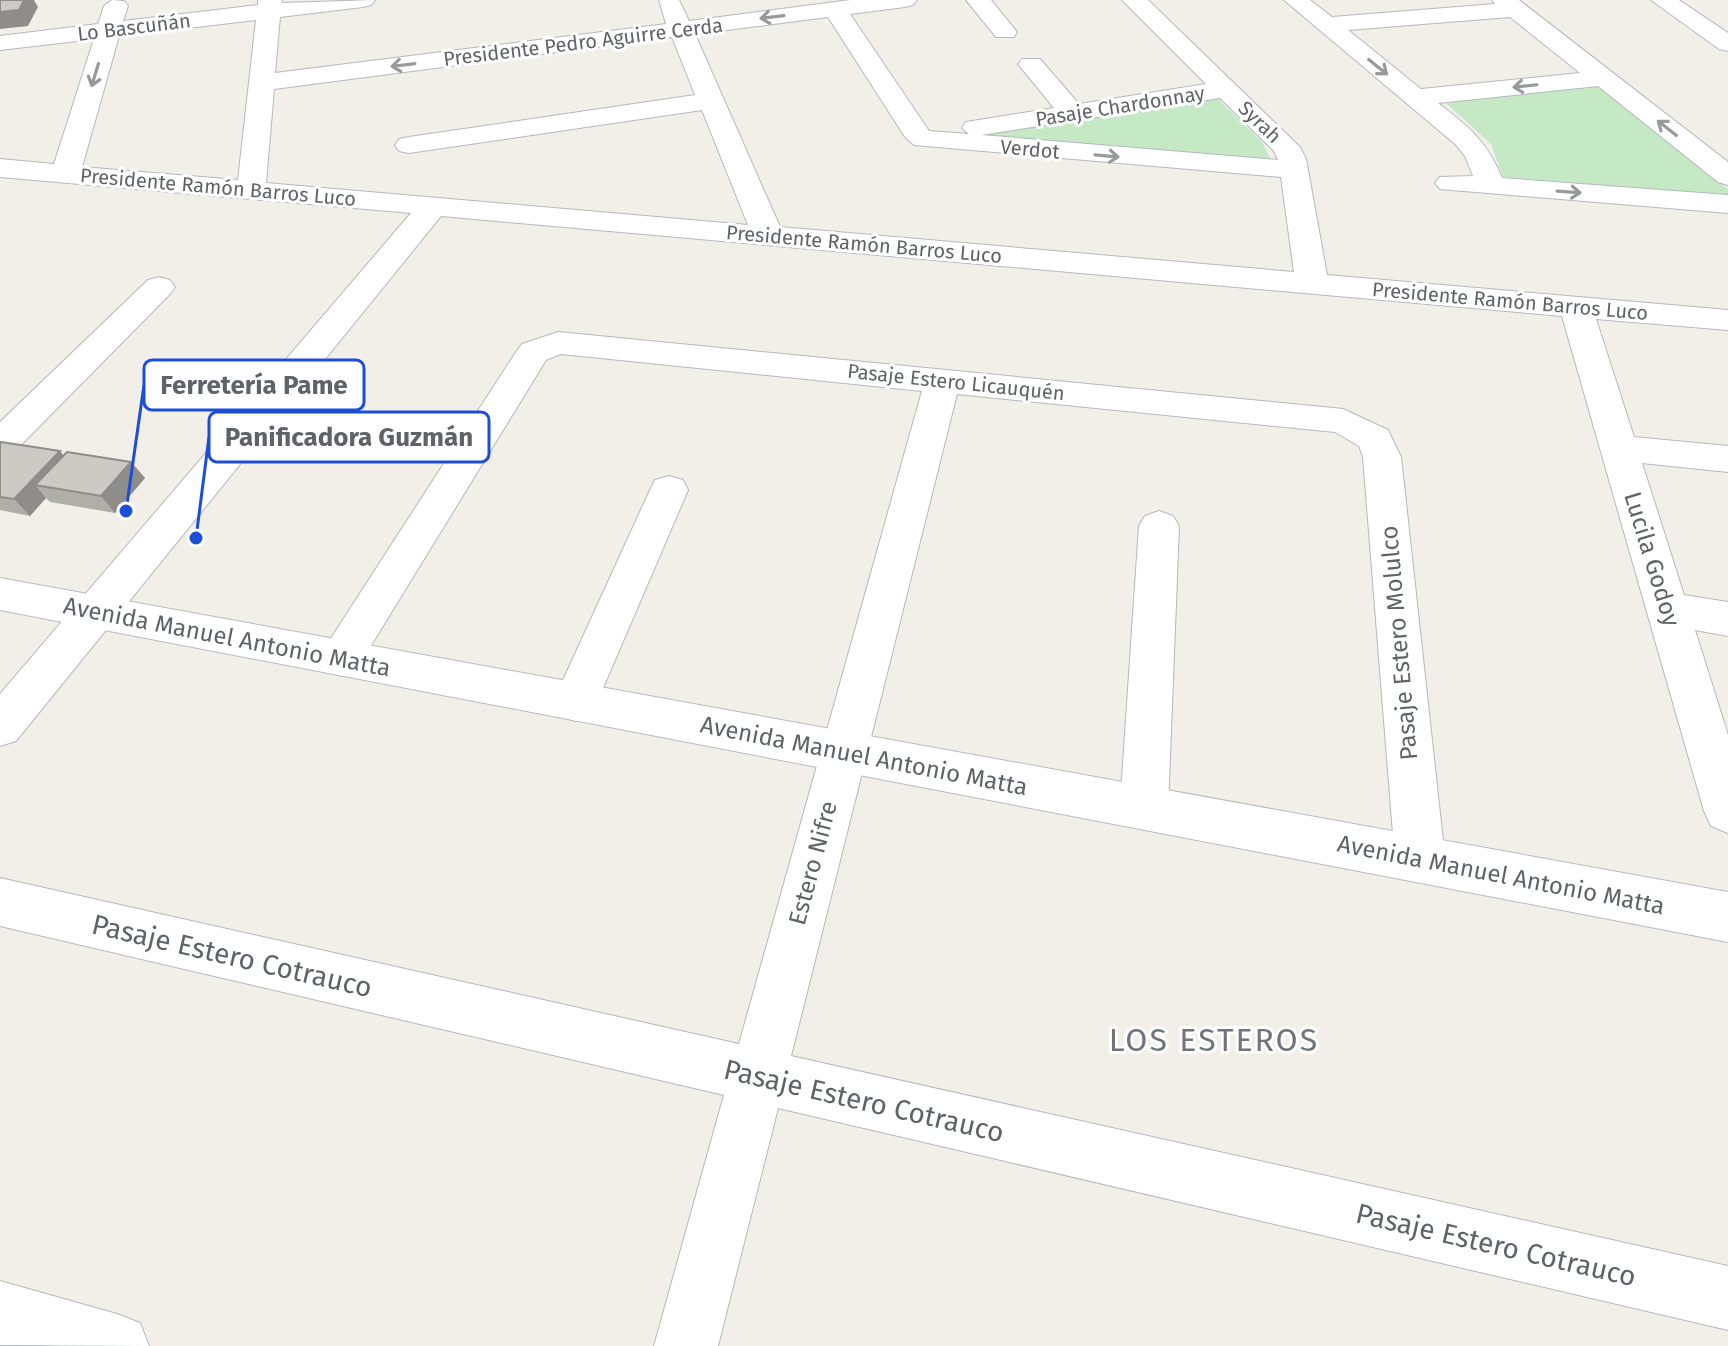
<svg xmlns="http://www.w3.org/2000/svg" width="1728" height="1346" font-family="'Fira Sans',sans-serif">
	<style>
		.green { fill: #c5e8c5 }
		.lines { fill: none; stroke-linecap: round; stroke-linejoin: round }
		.street-casing { stroke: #b5b8bc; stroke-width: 2 }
		.secondary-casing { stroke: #b6babf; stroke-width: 2 }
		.street { fill: #fff; fill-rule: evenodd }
		.secondary { fill: #fff; fill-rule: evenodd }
		.wall { fill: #afaea9 }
		.shaded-wall { fill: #8f8d8a }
		.building { fill: #cccac5; stroke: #8f8d8a; stroke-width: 2 }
		.oneway { stroke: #979a9d }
		.labels { text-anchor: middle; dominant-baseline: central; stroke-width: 6; stroke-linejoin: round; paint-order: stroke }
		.far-street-label { font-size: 20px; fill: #5f6368; stroke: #fff }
		.street-label { font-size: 24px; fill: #5f6368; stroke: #fff }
		.near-street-label { font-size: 28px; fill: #5f6368; stroke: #fff }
		.near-neighbourhood-label { font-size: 32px; letter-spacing: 2px; fill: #70757a; stroke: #fff }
		.leader { fill: none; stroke: #1d4ed8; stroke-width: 3 }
		.callout-dot { fill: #1d4ed8; stroke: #fff; stroke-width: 3 }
		.callout { fill: #fff; stroke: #1d4ed8; stroke-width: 3 }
		.callout-label { font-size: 26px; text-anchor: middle; font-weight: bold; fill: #5f6368 }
	</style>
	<rect width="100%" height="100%" fill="#f1efe8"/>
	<g class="green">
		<path d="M1595,84L1728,189V195L1503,177L1491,144L1446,103Z"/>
		<path d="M1214,95L1262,142L1273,164L956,135Z"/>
	</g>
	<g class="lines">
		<defs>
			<g id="street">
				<path d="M112,0L124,1L128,6L123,21L258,5V0H282V3L375,0L371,5L363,7L280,17L275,73L666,24L659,0H679L689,21L850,0H917L913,5L905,7L850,14L929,131L969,134L962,128L966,122L1054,108L1018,64L1022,59H1040L1079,104L1206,84L1122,0H1148L1300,147L1306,159L1327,275L1728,310V330L1596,319L1634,437L1728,446V472L1642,463L1684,595L1728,602V636L1695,630L1728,735V833L1711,826L1704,811L1562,316L441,216L16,741L0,746V694L411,213L0,177V159L54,164L94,39L0,50V36L98,24L104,6ZM828,17L905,137L914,145L1281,177L1294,272L780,227L695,34ZM256,20L238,180L82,167L119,36ZM672,37L695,95L409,137L399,139L395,145L399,151L409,153L702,110L748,225L266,183L274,89ZM1220,98L1274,151L1278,160L981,135Z"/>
				<path d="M966,0H991L1017,32L1014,37H996Z"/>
				<path d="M1284,0H1310L1332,17L1495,4L1492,0H1519L1728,162V185L1718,182L1598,86L1438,103C1469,127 1487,141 1502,178L1728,195V213L1440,189L1435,183L1440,177L1473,176L1465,156L1455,144ZM1510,17L1580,73L1421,89L1348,30Z"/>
				<path d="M1651,0H1679L1728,33V51L1719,49Z"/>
				<path d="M159,277L170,280L175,287L170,294L13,453L0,457V422L148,280Z"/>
				<path d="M558,332L1343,409L1388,430L1401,457L1445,859L1438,875L1420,882L1402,875L1395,859L1363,457L1359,446L1335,432L957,394L791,1056L1728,1266V1330L778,1108L718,1346H654L724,1095L0,926V878L739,1044L922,391L561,354L546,360L356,670L341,676L326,670L319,658L326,646L516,352L522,344Z"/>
				<path d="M669,476L683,480L688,490L597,702L591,715L575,721L559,715L553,702L650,490L655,480Z"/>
				<path d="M1159,511L1173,516L1179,526L1168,808L1161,823L1144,830L1127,823L1120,808L1139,526L1145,516Z"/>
				<path d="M0,1281L117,1314L140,1323L149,1346L0,1345Z"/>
			</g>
			<path id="secondary" d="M0,578L1728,892V942L0,610Z"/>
		</defs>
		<use href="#street" class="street-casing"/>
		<use href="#secondary" class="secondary-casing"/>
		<use href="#street" class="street"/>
		<use href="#secondary" class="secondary"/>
	</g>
	<path class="wall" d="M0,444L63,455L131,462L145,478L115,513L50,502L46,498L30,516L0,510Z"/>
	<g class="shaded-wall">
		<path d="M24,0H34L38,7L28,26L0,29V12Z"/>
		<path d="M60,451L74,468L35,485L46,498L30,516L14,499Z"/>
		<path d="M131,462L145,478L115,513L101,496Z"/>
	</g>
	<g class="building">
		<path d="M0,0H24L19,10L0,12Z"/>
		<path d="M1,442L60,451L14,499L0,497V444Z"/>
		<path d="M67,452L131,462L101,496L35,485Z"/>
	</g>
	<defs><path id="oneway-shaft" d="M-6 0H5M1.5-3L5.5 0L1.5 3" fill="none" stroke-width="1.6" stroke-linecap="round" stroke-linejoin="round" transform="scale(2)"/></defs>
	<g class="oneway">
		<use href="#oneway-shaft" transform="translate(772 17) rotate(173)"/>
		<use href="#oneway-shaft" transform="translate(403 65) rotate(173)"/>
		<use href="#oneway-shaft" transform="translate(1378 67) rotate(39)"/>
		<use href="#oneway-shaft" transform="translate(95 75) rotate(107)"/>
		<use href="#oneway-shaft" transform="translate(1525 86) rotate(174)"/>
		<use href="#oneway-shaft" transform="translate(1667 128) rotate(-142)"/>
		<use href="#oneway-shaft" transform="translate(1107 156) rotate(5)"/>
		<use href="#oneway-shaft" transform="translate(1569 192) rotate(4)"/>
	</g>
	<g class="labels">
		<g class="far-street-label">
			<text transform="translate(134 27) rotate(-7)">Lo Bascuñán</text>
			<text transform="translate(583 42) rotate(-7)">Presidente Pedro Aguirre Cerda</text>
			<text transform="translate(1120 106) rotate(-9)">Pasaje Chardonnay</text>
			<text transform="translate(1260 122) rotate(44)">Syrah</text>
			<text transform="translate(1030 149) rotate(5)">Verdot</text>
			<text transform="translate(218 187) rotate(5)">Presidente Ramón Barros Luco</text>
			<text transform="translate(864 244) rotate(5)">Presidente Ramón Barros Luco</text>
			<text transform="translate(1510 301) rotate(5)">Presidente Ramón Barros Luco</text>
			<text transform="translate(956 382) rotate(6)">Pasaje Estero Licauquén</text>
		</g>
		<g class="street-label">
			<text transform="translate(1652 559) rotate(73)">Lucila Godoy</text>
			<text transform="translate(227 637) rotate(11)">Avenida Manuel Antonio Matta</text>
			<text transform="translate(1399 643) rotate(-95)">Pasaje Estero Molulco</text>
			<text transform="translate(864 756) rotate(11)">Avenida Manuel Antonio Matta</text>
			<text transform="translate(813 863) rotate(-75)">Estero Nifre</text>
			<text transform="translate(1501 875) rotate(11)">Avenida Manuel Antonio Matta</text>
		</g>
		<g class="near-street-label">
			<text transform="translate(232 956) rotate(13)">Pasaje Estero Cotrauco</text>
			<text transform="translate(864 1101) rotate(13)">Pasaje Estero Cotrauco</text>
			<text transform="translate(1496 1245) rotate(13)">Pasaje Estero Cotrauco</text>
		</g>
		<g class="near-neighbourhood-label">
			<text x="1214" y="1040">LOS ESTEROS</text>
		</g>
	</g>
	<path class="leader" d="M126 511L144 385M196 538L209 437"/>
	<g class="callout-dot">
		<circle cx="126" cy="511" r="8"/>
		<circle cx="196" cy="538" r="8"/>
	</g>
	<g class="callout">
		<rect x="144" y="360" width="220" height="50" rx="8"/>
		<rect x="209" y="412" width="280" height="50" rx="8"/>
	</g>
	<g class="callout-label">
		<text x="254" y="394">Ferretería Pame</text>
		<text x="349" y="446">Panificadora Guzmán</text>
	</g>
</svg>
